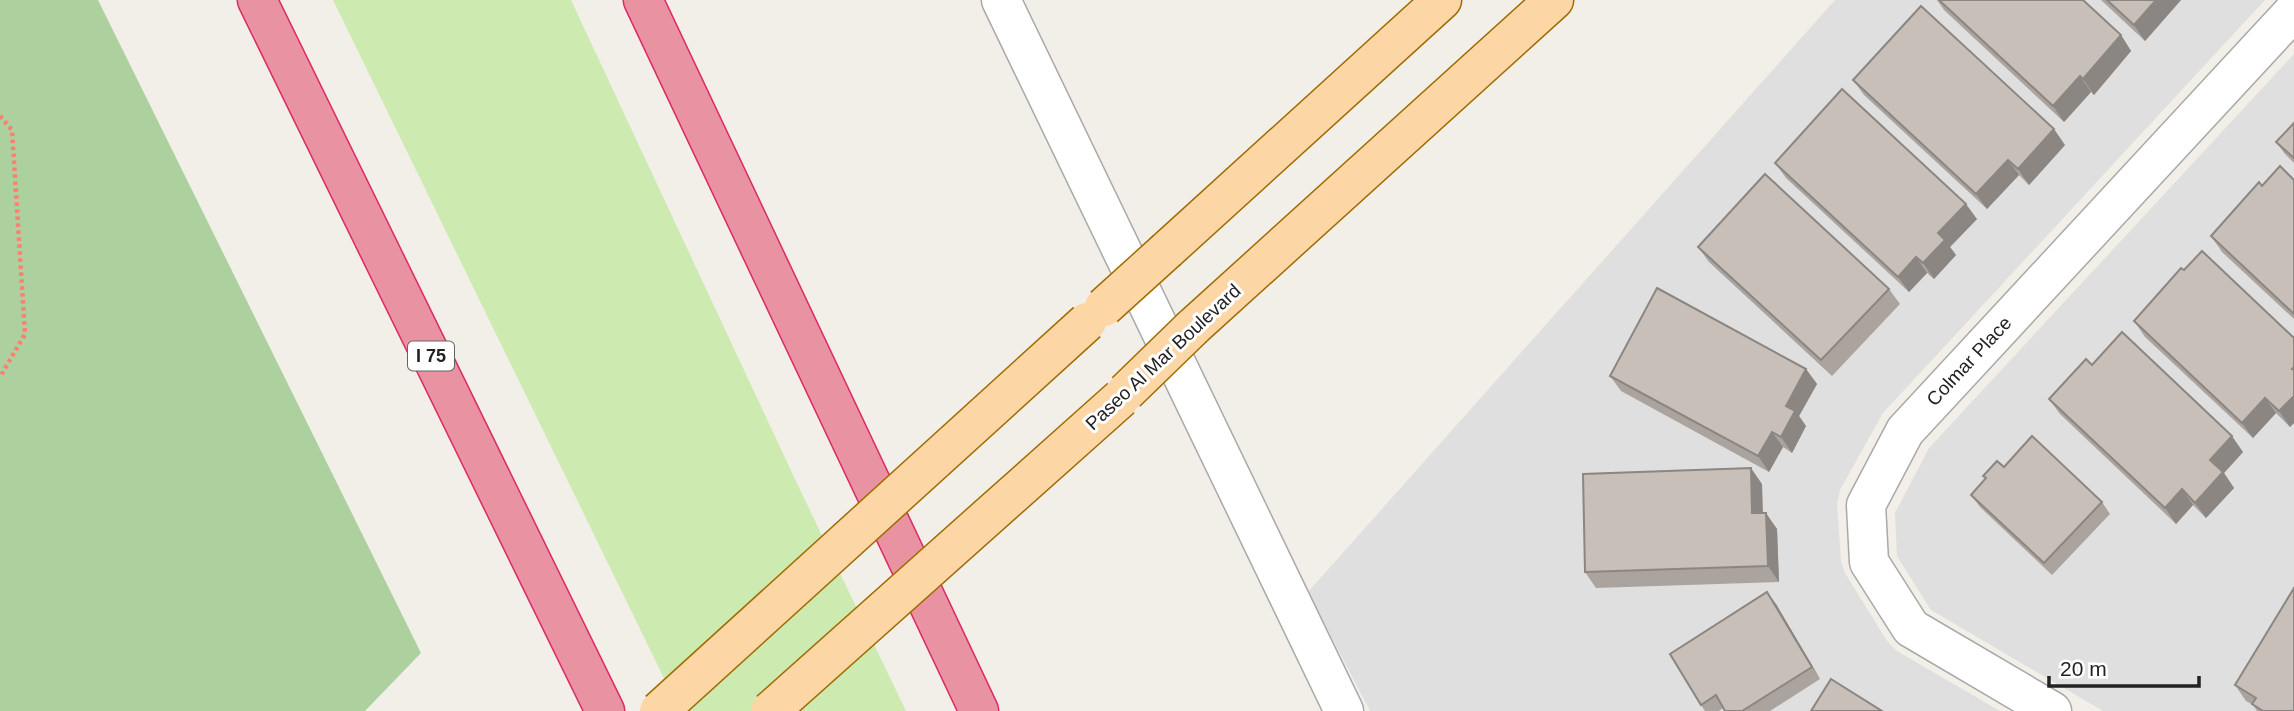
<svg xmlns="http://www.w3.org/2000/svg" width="2294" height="711" font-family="Helvetica,sans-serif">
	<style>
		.residential { fill: #e0dfdf }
		.grass { fill: #cdebb0 }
		.forest { fill: #add19e }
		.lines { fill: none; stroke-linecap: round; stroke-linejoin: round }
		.minor-casing { stroke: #a9a9a9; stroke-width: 41 }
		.major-casing { stroke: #a06b00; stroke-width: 41 }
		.highway-casing { stroke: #dc2a67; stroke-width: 41 }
		.path { stroke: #fa8072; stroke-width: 4.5; stroke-dasharray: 3.5 3.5; stroke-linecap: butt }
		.minor { stroke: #fff; stroke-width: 38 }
		.major { stroke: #fcd6a4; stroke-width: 38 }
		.highway { stroke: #e892a2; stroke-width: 38 }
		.major-bridge-casing { stroke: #a06b00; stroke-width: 41; stroke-linecap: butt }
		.major-bridge { stroke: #fcd6a4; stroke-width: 38 }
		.wall { fill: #aba49e }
		.shaded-wall { fill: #8b8681 }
		.building { fill: #c7bfb8; stroke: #8b8681; stroke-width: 2 }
		.labels { text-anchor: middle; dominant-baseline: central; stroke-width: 6; stroke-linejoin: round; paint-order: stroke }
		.shield { fill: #fff; stroke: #646464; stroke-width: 2 }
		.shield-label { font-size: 18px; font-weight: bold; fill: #222 }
		.street-label { font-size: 19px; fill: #222; stroke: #fff }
	</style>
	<rect width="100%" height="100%" fill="#f2efe9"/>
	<g class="residential">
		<path d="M1835,0H2265L1883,413L1840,490L1837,503L1841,561L1845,573L1887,641L1897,651L2000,711H1370L1308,592Z"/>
		<path d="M2294,54V711H2103L1931,610L1897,556L1895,513L1929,448Z"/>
	</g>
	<path class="grass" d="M333,0H571L794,477L906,711H680Z"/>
	<path class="forest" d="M0,0H98L421,653L365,711H0Z"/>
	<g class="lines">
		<defs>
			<g id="minor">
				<path d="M1001,0L1344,711"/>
				<path d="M2052,711L1911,628L1869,562L1866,505L1905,431L2294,11"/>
			</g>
			<g id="major">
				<path d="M1167,250L1442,0"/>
				<path d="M1193,327L1554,0"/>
			</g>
			<g id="highway">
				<path d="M257,0L605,711"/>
				<path d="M643,0L979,711"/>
			</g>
		</defs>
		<use href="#minor" class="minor-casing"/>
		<use href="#major" class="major-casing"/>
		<use href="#highway" class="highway-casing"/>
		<path class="path" d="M0,116L12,130L25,334L0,377"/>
		<use href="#minor" class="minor"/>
		<use href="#major" class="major"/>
		<use href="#highway" class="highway"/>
		<defs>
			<g id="major-bridge">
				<path d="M1104,307L1167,250"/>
				<path d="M1126,392L1193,327"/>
				<path d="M659,711L1087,322"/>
				<path d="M770,711L1121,398"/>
			</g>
		</defs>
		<use href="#major-bridge" class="major-bridge-casing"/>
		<use href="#major-bridge" class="major-bridge"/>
	</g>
	<g class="wall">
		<path d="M1937,0H2083L2121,35L2131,51L2094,95L2091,92L2064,122L1944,10Z"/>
		<path d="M2101,0H2181L2145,41Z"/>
		<path d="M1853,80L2065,145L2029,185L2019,175L1987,209L1864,95Z"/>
		<path d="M2294,123V163L2285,154L2276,142Z"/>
		<path d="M1775,163L1977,219L1950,247L1956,255L1934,279L1927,273L1909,292L1786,178Z"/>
		<path d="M2294,180V319L2222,252L2211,236L2262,186Z"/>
		<path d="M1698,247L1889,289L1900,304L1832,376L1709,262Z"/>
		<path d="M2184,270L2294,338V423L2290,427L2276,413L2253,438L2145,337L2134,321Z"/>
		<path d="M2092,365L2243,452L2224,473L2234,488L2206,518L2193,505L2176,524L2060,414L2049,399Z"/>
		<path d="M1806,369L1817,384L1799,416L1806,426L1792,453L1783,447L1769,472L1621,391L1610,376Z"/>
		<path d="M2004,467L2102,502L2110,514L2052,575L1980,507L1971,495L1986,479L1983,476Z"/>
		<path d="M1762,484L1763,513L1777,529L1779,582L1596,588L1585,572Z"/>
		<path d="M1776,604L1820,679L1770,711H1725L1723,708L1719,711H1705L1701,705Z"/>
		<path d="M2235,685L2294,711H2257L2253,705L2246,701Z"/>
	</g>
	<g class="shaded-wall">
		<path d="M2156,0H2181L2145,41L2134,25Z"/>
		<path d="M2121,35L2131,51L2094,95L2083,79Z"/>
		<path d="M2080,76L2091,92L2064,122L2053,106Z"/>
		<path d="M2054,129L2065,145L2029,185L2018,169Z"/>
		<path d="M2008,160L2019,175L1987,209L1976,194Z"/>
		<path d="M1966,204L1977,219L1950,247L1956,255L1934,279L1923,263L1938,233Z"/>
		<path d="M1916,257L1927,273L1909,292L1898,277Z"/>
		<path d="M1806,369L1817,384L1799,416L1806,426L1792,453L1781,437L1786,406Z"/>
		<path d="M2294,396V423L2290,427L2279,411Z"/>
		<path d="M2265,398L2276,413L2253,438L2242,423Z"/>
		<path d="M1772,432L1783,447L1769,472L1758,456Z"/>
		<path d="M2232,436L2243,452L2224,473L2234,488L2206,518L2195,503L2210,460Z"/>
		<path d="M1751,468L1762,484L1763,529L1752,513Z"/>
		<path d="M2182,489L2193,505L2176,524L2165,508Z"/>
		<path d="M1766,513L1777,529L1779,582L1768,566Z"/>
		<path d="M1767,592L1776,604L1820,679L1812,667Z"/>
	</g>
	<g class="building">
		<path d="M1939,0H2083L2121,35L2083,79L2080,76L2053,106Z"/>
		<path d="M2107,0H2156L2134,25Z"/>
		<path d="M1921,6L2054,129L2018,169L2008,160L1976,194L1853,80Z"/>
		<path d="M1842,89L1966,204L1938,233L1945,240L1923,263L1916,257L1898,277L1775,163Z"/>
		<path d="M2294,123V158L2276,142Z"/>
		<path d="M2280,166L2294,180V314L2211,236L2259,182L2262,186Z"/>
		<path d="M1765,174L1889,289L1821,360L1698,247Z"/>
		<path d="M2202,251L2294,338V367L2292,369L2294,370V396L2279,411L2265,398L2242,423L2134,321L2181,268L2184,270Z"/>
		<path d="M1657,288L1806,369L1786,406L1795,411L1781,437L1772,432L1758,456L1610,376Z"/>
		<path d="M2122,332L2232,436L2210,460L2223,472L2195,503L2182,489L2165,508L2049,399L2086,359L2092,365Z"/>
		<path d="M2032,436L2102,502L2044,563L1971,495L1986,478L1983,476L1997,461L2004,467Z"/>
		<path d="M1751,468L1752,513H1766L1768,566L1585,572L1583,474Z"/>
		<path d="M2294,588V711H2263L2252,704L2256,698L2235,685Z"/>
		<path d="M1767,592L1812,667L1742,711H1725L1716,695L1701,705L1670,654Z"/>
		<path d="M1831,679L1882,711H1811Z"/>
	</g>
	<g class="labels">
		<rect class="shield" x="408" y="341.5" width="46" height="29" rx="5"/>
		<g class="shield-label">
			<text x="431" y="356">I 75</text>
		</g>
		<g class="street-label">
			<text transform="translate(1163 357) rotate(-43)">Paseo Al Mar Boulevard</text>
			<text transform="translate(1969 361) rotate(-47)">Colmar Place</text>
		</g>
	</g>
	<path d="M2049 676v10h150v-10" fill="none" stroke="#222222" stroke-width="3.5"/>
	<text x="2060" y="676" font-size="21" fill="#222222" stroke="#ffffff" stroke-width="5" paint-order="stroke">20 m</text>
</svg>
